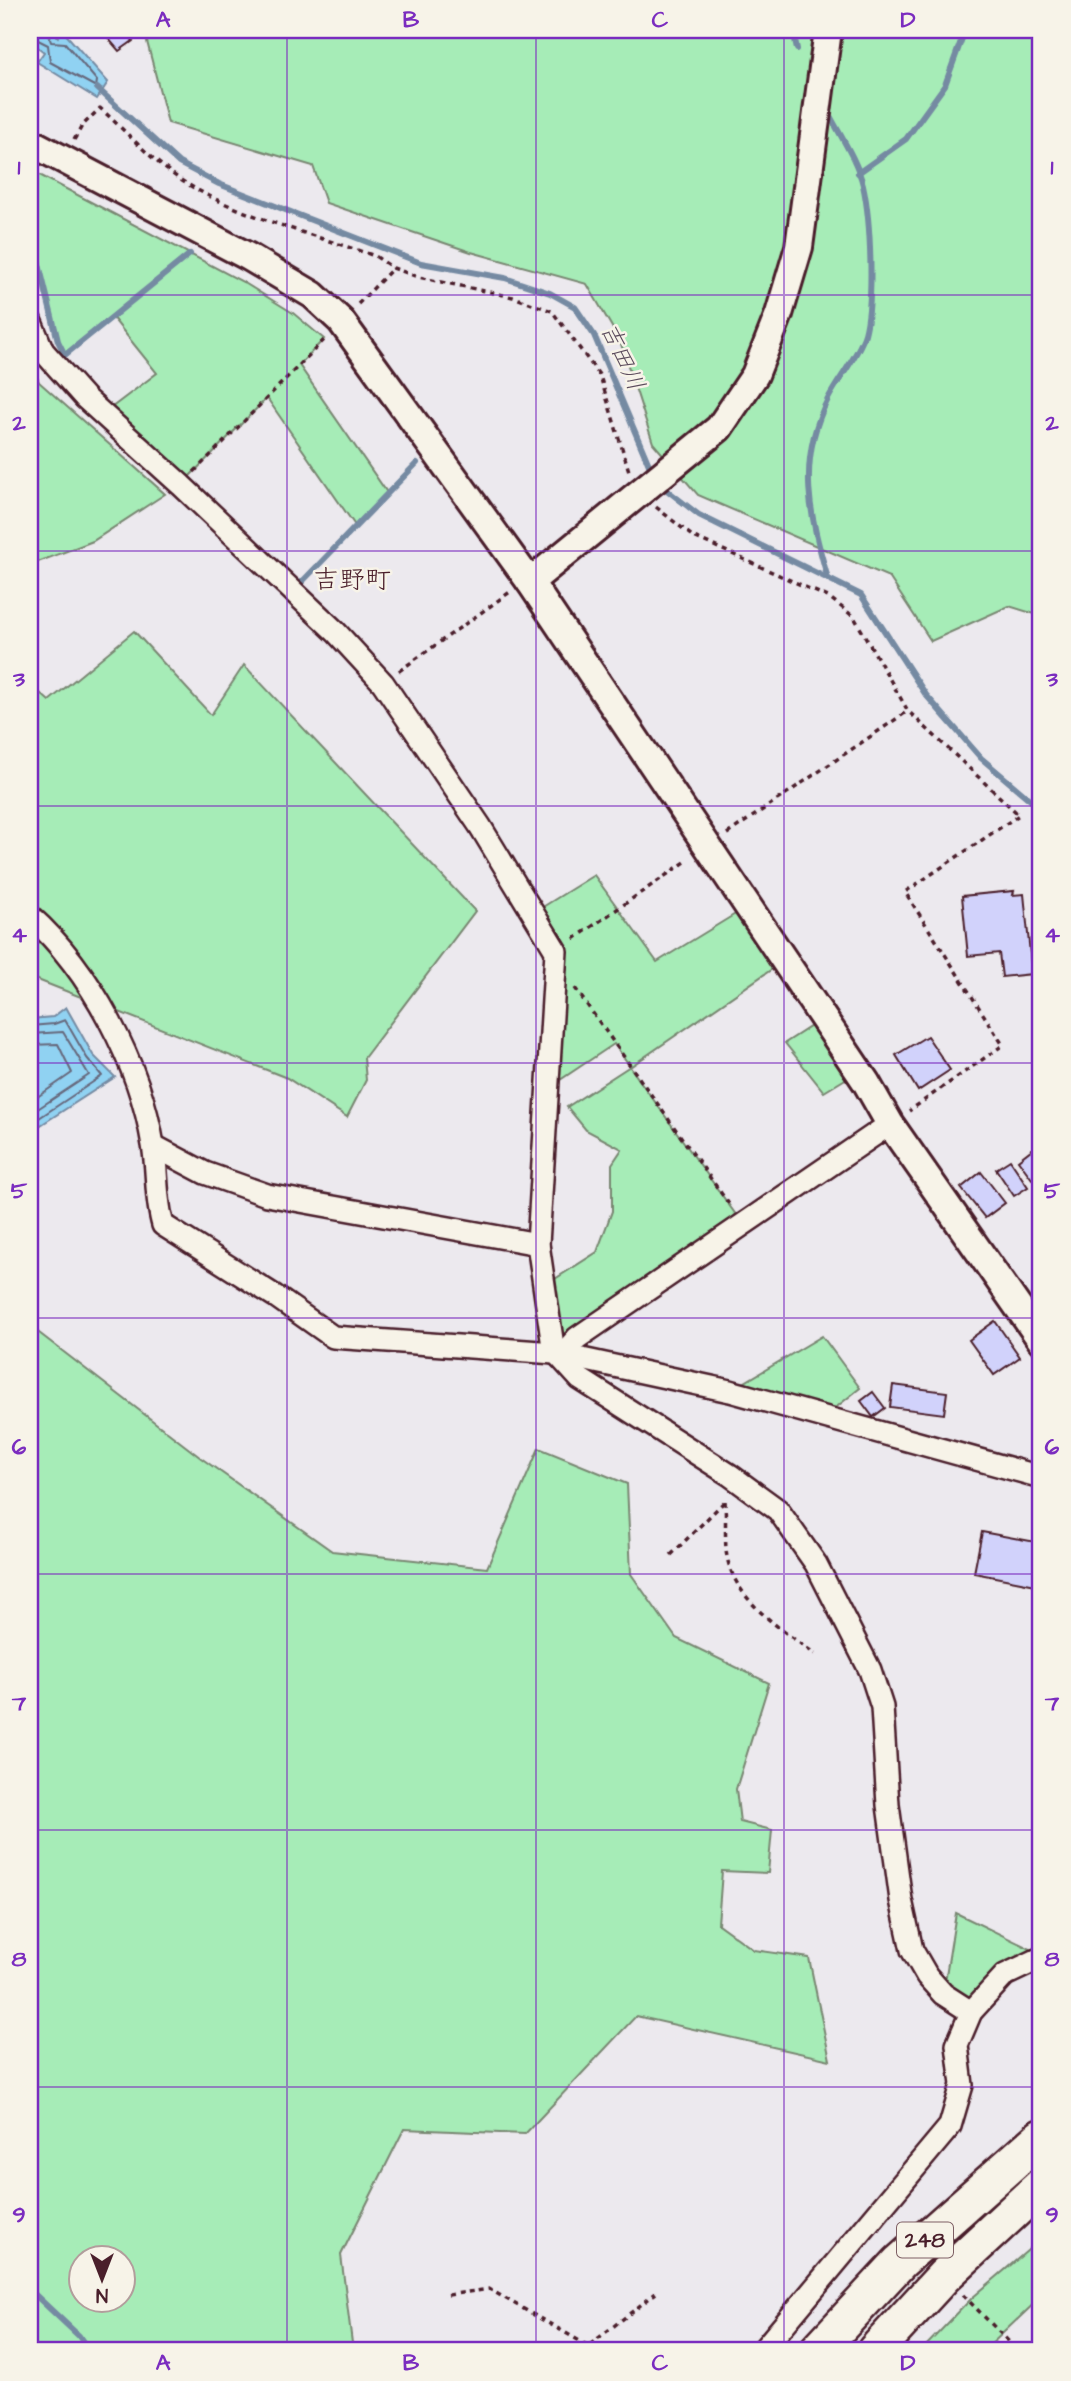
<svg xmlns="http://www.w3.org/2000/svg" width="1071" height="2381" font-family="'Architects Daughter','Klee One',sans-serif">
	<style>
		.green { fill: #a6ecb7; stroke: #788671; stroke-width: 2; fill-rule: evenodd }
		.water { fill: #90d2f2; stroke: #748aa2; stroke-width: 2 }
		.lines { fill: none; stroke-linecap: round; stroke-linejoin: round }
		.shore { stroke: #66677b; stroke-width: 2 }
		.stream { stroke: #748aa2; stroke-width: 6 }
		.building { fill: #d1d2fb; stroke: #4a1f2b; stroke-width: 2 }
		.minor-casing { stroke: #4a1f2b; stroke-width: 26 }
		.tertiary-casing { stroke: #4a1f2b; stroke-width: 32 }
		.trunk-casing { stroke: #4a1f2b; stroke-width: 40 }
		.path { stroke: #4a1f2b; stroke-width: 3.5; stroke-dasharray: 5 5; stroke-linecap: butt }
		.minor { stroke: #f7f3e8; stroke-width: 21 }
		.tertiary { stroke: #f7f3e8; stroke-width: 26 }
		.trunk { stroke: #f7f3e8; stroke-width: 35 }
		.grid { fill: none; stroke: #7b2cbf; stroke-width: 2; stroke-opacity: 0.55 }
		.labels { text-anchor: middle; dominant-baseline: central; stroke-width: 5; stroke-linejoin: round; paint-order: stroke }
		.shield { fill: #f7f3e8; stroke: #7e5f64; stroke-width: 2 }
		.shield-label { font-size: 21px; font-weight: bold; fill: #4a1f2b }
		.water-label { font-size: 24px; font-style: italic; fill: #5c4c5d; stroke: #f7f3e8 }
		.quarter-label { font-size: 26px; fill: #4a1f2b; stroke: #f7f3e8 }
		.neatline { fill: none; stroke: #7b2cbf; stroke-width: 2.5 }
		.grid-label { font-size: 23px; text-anchor: middle; font-weight: bold; fill: #7b2cbf }
	</style>
	<rect width="100%" height="100%" fill="#ece9ee"/>
	<filter id="ink" filterUnits="userSpaceOnUse"><feTurbulence type="fractalNoise" baseFrequency=".0143" numOctaves="2"/><feDisplacementMap in="SourceGraphic" scale="14" xChannelSelector="R" yChannelSelector="G"/><feConvolveMatrix kernelMatrix="1 2 1 2 8 2 1 2 1" color-interpolation-filters="sRGB"/></filter>
	<g filter="url(#ink)">
		<g class="green">
			<path d="M144,30H1041V616L1009,606L931,641L889,577L698,495L653,443L620,341L587,284L471,252L326,203L313,166L168,123Z"/>
			<path d="M30,170L243,282L293,313L324,339L299,365L388,494L356,527L267,398L181,485L103,414L157,373L112,317L65,355L58,341L30,228Z"/>
			<path d="M30,361L39,382L165,494L93,541L30,565Z"/>
			<path d="M134,631L211,715L244,665L475,911L364,1058L366,1080L347,1117L287,1078L30,977V684L49,701Z"/>
			<path d="M594,875L657,962L737,913L775,967L630,1067L744,1226L560,1357L544,1286L597,1252L612,1211V1164L622,1149L586,1130L567,1107L630,1066L614,1044L548,1088L556,951L533,913Z"/>
			<path d="M813,1025L847,1078L824,1092L785,1043Z"/>
			<path d="M30,1326L201,1458L332,1551L487,1568L539,1448L627,1484L631,1574L676,1638L769,1683L736,1789L740,1822L772,1830L768,1873L722,1871L718,1924L754,1950L809,1958L830,2060L636,2016L525,2134L404,2129L341,2255L353,2351H30ZM122,2258V2300H80V2258Z"/>
			<path d="M822,1336L860,1388L823,1418L730,1391Z"/>
			<path d="M956,1913L1041,1954L971,2012L943,1994Z"/>
			<path d="M1041,2239V2297L984,2351H921L972,2298Z"/>
		</g>
		<g class="water">
			<path d="M30,30H52L58,37L63,31L108,82L97,99L37,62L44,52L30,41Z"/>
			<path d="M66,1007L93,1055L115,1077L30,1132V1019L53,1017Z"/>
		</g>
		<g class="lines">
			<g class="shore">
				<path d="M30,36L48,45L50,62L96,87L97,81L65,43L51,42L47,30"/>
				<path d="M30,1026L54,1024L65,1020L87,1058L102,1076L30,1124"/>
				<path d="M30,1034L63,1032L89,1075L30,1114"/>
				<path d="M30,1045L58,1044L72,1073L30,1102"/>
			</g>
			<g class="stream">
				<path d="M793,30L797,49"/>
				<path d="M97,88L179,163L219,184L421,263L505,278L550,293L575,307L594,335L652,472"/>
				<path d="M826,108C838,132 857,160 863,185C871,221 874,299 865,334C858,356 839,378 828,399C796,461 810,516 828,579"/>
				<path d="M858,173L906,139L945,85L965,30"/>
				<path d="M30,228L58,341L65,355L190,254"/>
				<path d="M659,484L699,515L861,595L926,695L981,758L1041,809"/>
				<path d="M299,585L417,463"/>
				<path d="M30,2290L79,2336L89,2351"/>
			</g>
		</g>
		<g class="building">
			<path d="M101,30H126L133,41L119,51Z"/>
			<path d="M1014,891L1013,895L1024,894L1032,974L1002,977L999,953L968,956L962,896Z"/>
			<path d="M927,1036L950,1070L918,1091L896,1055Z"/>
			<path d="M1036,1146L1041,1153V1173L1032,1179L1018,1160Z"/>
			<path d="M1010,1160L1028,1187L1014,1196L996,1169Z"/>
			<path d="M981,1172L1005,1203L985,1218L961,1188Z"/>
			<path d="M995,1321L1020,1357L994,1375L969,1340Z"/>
			<path d="M893,1385L947,1392L944,1414L890,1407Z"/>
			<path d="M873,1392L885,1408L873,1417L861,1401Z"/>
			<path d="M982,1532L1041,1543V1586L974,1573Z"/>
		</g>
		<g class="lines">
			<defs>
				<g id="minor">
					<path d="M30,320L43,351L85,398L181,485L336,632L383,683L480,826L556,951L538,1244L554,1353"/>
					<path d="M30,916C91,970 140,1065 153,1145C158,1172 155,1198 163,1225L275,1296L333,1337L554,1353L730,1391L1041,1477"/>
					<path d="M154,1146L205,1173L267,1195L538,1244"/>
					<path d="M560,1357L580,1379L730,1475L778,1510L816,1564L870,1670L882,1707L888,1805L901,1900L912,1950L927,1976L943,1994L971,2012"/>
					<path d="M560,1357L577,1338L890,1124"/>
					<path d="M762,2351L950,2126L962,2085L957,2045L971,2012L1005,1975L1041,1958"/>
				</g>
				<g id="tertiary">
					<path d="M30,142L249,257L313,295L341,321L530,582L866,1082L890,1124L1041,1340"/>
					<path d="M530,582L719,428L755,375L779,314L799,247L828,30"/>
				</g>
				<g id="trunk">
					<path d="M817,2351L900,2262L1041,2137"/>
					<path d="M875,2351L944,2276L1041,2186"/>
				</g>
			</defs>
			<use href="#minor" class="minor-casing"/>
			<use href="#tertiary" class="tertiary-casing"/>
			<use href="#trunk" class="trunk-casing"/>
			<g class="path">
				<path d="M74,140L82,126L100,108C130,135 158,168 194,188C247,218 317,236 375,256L393,268L418,277L513,297L552,311L600,376L629,471"/>
				<path d="M358,304L393,268"/>
				<path d="M194,472L326,338"/>
				<path d="M656,507L692,536L830,598L854,617L908,711L1019,815L905,892L1003,1045L909,1111"/>
				<path d="M399,671L510,592"/>
				<path d="M727,834L908,711"/>
				<path d="M574,939L688,860"/>
				<path d="M575,988L731,1207"/>
				<path d="M725,1501C726,1517 725,1534 726,1550C731,1598 779,1628 815,1654"/>
				<path d="M671,1555L725,1501"/>
				<path d="M448,2295L489,2289L597,2351"/>
				<path d="M963,2295L1018,2351"/>
				<path d="M582,2351L656,2293"/>
			</g>
			<use href="#minor" class="minor"/>
			<use href="#tertiary" class="tertiary"/>
			<use href="#trunk" class="trunk"/>
		</g>
	</g>
	<path class="grid" d="M287,30V2351M536,30V2351M784,30V2351M30,295H1041M30,551H1041M30,806H1041M30,1063H1041M30,1318H1041M30,1574H1041M30,1830H1041M30,2087H1041"/>
	<g class="labels">
		<rect class="shield" x="897" y="2222.5" width="56" height="35" rx="5"/>
		<g class="shield-label">
			<text x="925" y="2240">248</text>
		</g>
		<g class="water-label">
			<text transform="translate(622 357) rotate(65)">吉田川</text>
		</g>
		<g class="quarter-label">
			<text x="352" y="580">吉野町</text>
		</g>
	</g>
	<rect width="1071" height="2381" fill="none" stroke="#f7f3e8" stroke-width="77"/>
	<g transform="translate(102 2279) rotate(180)"><circle r="33" fill="#f7f3e8" stroke="#b29e9c" stroke-width="2"/>
	<path d="M0-5L12 26L0 18L-12 26Z" fill="#4a1f2b"/>
	<text y="-10" font-size="19" font-weight="bold" text-anchor="middle" fill="#4a1f2b">N</text>
	</g>
	<rect x="38" y="38" width="994" height="2304" class="neatline"/>
	<g class="grid-label">
		<text x="163" y="27">A</text>
		<text x="411" y="27">B</text>
		<text x="660" y="27">C</text>
		<text x="908" y="27">D</text>
		<text x="19" y="174">1</text>
		<text x="1052" y="174">1</text>
		<text x="19" y="430">2</text>
		<text x="1052" y="430">2</text>
		<text x="19" y="686">3</text>
		<text x="1052" y="686">3</text>
		<text x="19" y="942">4</text>
		<text x="1052" y="942">4</text>
		<text x="19" y="1198">5</text>
		<text x="1052" y="1198">5</text>
		<text x="19" y="1454">6</text>
		<text x="1052" y="1454">6</text>
		<text x="19" y="1710">7</text>
		<text x="1052" y="1710">7</text>
		<text x="19" y="1966">8</text>
		<text x="1052" y="1966">8</text>
		<text x="19" y="2222">9</text>
		<text x="1052" y="2222">9</text>
		<text x="163" y="2370">A</text>
		<text x="411" y="2370">B</text>
		<text x="660" y="2370">C</text>
		<text x="908" y="2370">D</text>
	</g>
</svg>
